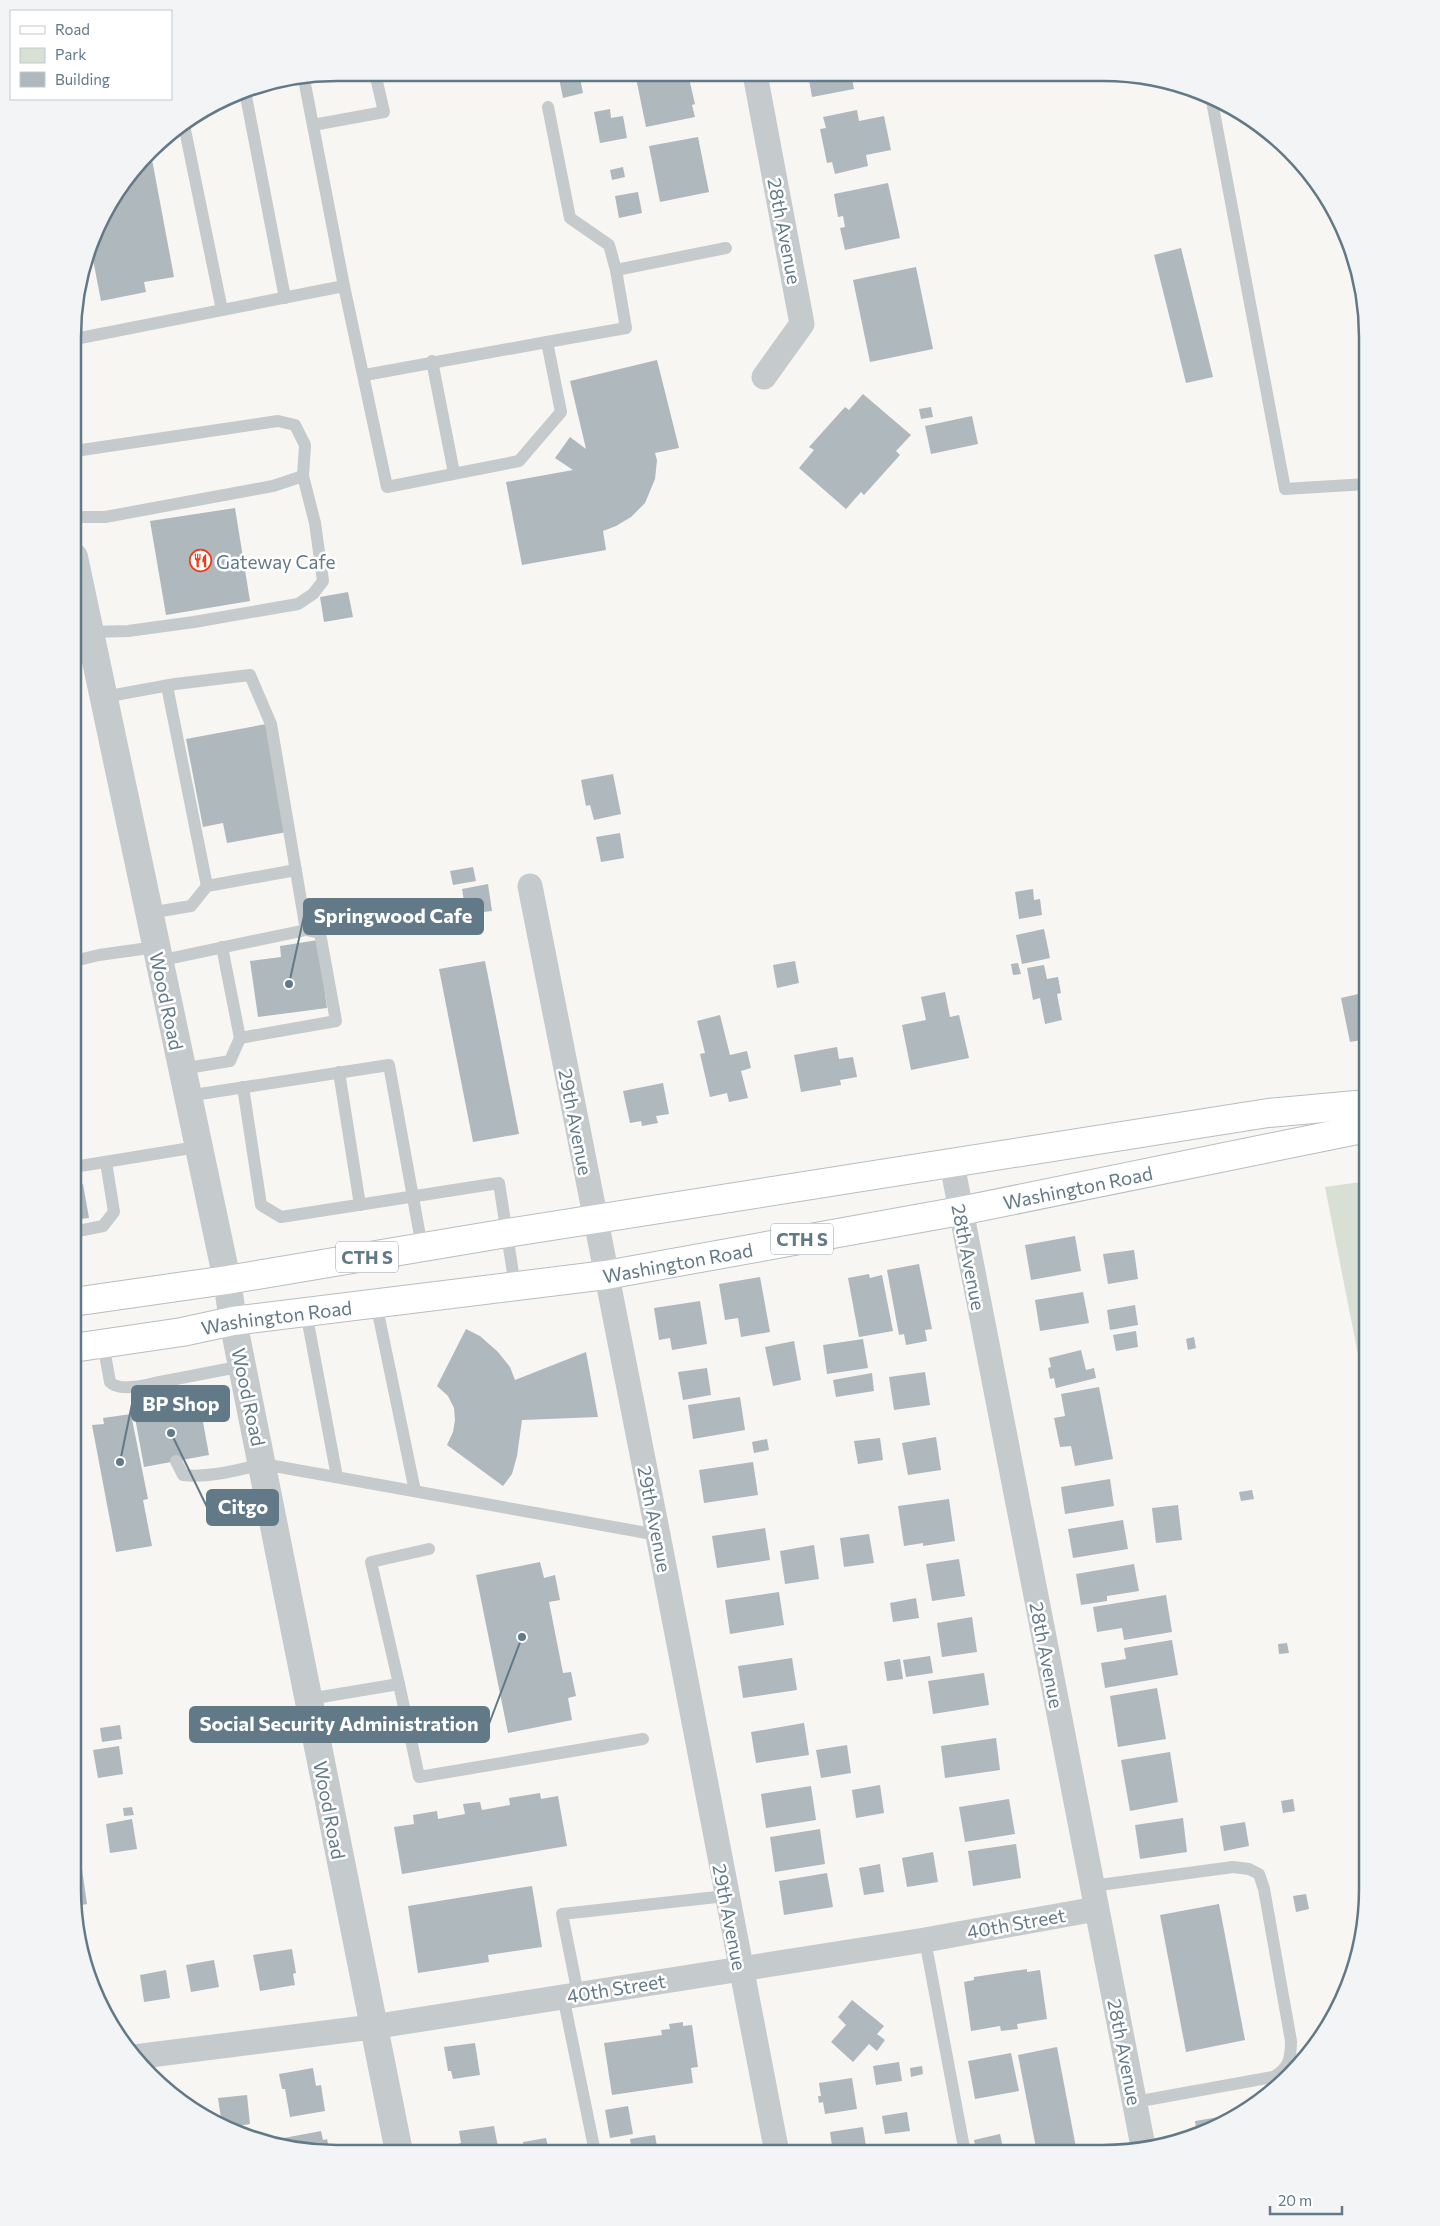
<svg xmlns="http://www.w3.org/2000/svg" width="1440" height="2226" font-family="Commissioner,sans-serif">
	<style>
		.green { fill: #d8dfd3 }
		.building { fill: #aeb8bd }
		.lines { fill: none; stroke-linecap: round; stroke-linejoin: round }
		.primary-casing { stroke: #b8bdc0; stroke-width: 30 }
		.service { stroke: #c5cacd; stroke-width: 12 }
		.minor { stroke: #c5cacd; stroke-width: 25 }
		.tertiary { stroke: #c5cacd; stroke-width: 28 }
		.primary { stroke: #fff; stroke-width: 28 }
		.labels { text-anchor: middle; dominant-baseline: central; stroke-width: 5; stroke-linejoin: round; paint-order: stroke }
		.shield { fill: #fff; stroke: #91a1ab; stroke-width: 1 }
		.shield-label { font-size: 18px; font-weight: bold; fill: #627987 }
		.street-label { font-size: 19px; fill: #627987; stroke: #fff }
		.poi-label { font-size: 19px; fill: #627987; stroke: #fff; text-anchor: start }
		.rim { fill: none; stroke: #627987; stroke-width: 2.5 }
		.leader { fill: none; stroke: #627987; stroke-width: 2 }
		.callout-dot { fill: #627987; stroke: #fff; stroke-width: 2 }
		.callout { fill: #627987; stroke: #627987; stroke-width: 2 }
		.callout-label { font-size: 20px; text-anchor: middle; font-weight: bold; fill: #fff }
	</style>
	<rect width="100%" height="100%" fill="#f7f6f2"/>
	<path class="green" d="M1367,1181V1400L1325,1187Z"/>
	<g class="building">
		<path d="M558,73H579L583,93L563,98Z"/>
		<path d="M635,73L688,74L695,104L692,105L695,117L646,127Z"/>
		<path d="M808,74H851L854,89L812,97Z"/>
		<path d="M610,109L611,118L623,116L627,138L600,143L594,112Z"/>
		<path d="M857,110L859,121L884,116L891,150L866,155L868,166L835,174L832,162L827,163L820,129L826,128L823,117Z"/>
		<path d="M698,137L709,192L660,202L649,146Z"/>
		<path d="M151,154L174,277L144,282L146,292L101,301L91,249L100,220Z"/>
		<path d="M623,167L625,177L612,180L610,170Z"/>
		<path d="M888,183L900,238L845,250L840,228L845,227L843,216L838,217L834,194Z"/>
		<path d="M638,192L642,213L619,218L615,196Z"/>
		<path d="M1181,248L1213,377L1186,383L1154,255Z"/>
		<path d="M916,267L933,349L870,362L853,280Z"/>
		<path d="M657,360L679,448L655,453L657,460L655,479L645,503L631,517L616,526L603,531L606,550L522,565L506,482L573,470L555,458L570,437L586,449L570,381Z"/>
		<path d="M863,394L911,435L896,451L900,455L864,495L861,492L846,509L799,468L814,450L809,447L845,407L849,410Z"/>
		<path d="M931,407L933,417L921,419L919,409Z"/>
		<path d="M972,416L978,444L931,454L925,426Z"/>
		<path d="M235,508L250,601L166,615L150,521Z"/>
		<path d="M348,592L353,617L324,622L320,597Z"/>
		<path d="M266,724L287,832L227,843L223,823L203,827L186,739Z"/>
		<path d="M613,774L621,814L594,820L590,805L586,806L581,780Z"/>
		<path d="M620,833L624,858L601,862L596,837Z"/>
		<path d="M473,867L476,881L453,885L450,871Z"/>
		<path d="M488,884L492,911L466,914L462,889Z"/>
		<path d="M1033,889L1034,900L1040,899L1042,915L1019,919L1015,892Z"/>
		<path d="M1044,929L1050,958L1022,964L1016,935Z"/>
		<path d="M318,940L327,1008L258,1017L250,961L281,957L280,946Z"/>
		<path d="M485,961L519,1134L473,1142L439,969Z"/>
		<path d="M795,961L799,983L777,988L773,965Z"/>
		<path d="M1018,963L1021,974L1013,975L1011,964Z"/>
		<path d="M1044,965L1047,979L1058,977L1061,993L1057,994L1062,1020L1045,1024L1040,998L1033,1000L1027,968Z"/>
		<path d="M945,992L950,1017L959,1015L969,1058L911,1070L902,1025L926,1020L921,997Z"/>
		<path d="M1367,992V1039L1350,1042L1341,998Z"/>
		<path d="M720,1015L730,1055L747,1051L751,1068L741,1071L748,1098L729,1102L727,1093L710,1097L700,1054L705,1053L697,1021Z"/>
		<path d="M837,1047L839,1059L853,1057L857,1077L840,1080L841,1085L801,1092L794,1055Z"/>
		<path d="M663,1083L669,1114L656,1116L658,1123L642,1126L641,1121L630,1123L623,1091Z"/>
		<path d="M83,1184L89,1218L73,1220V1186Z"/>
		<path d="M1367,1202V1222L1365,1223L1361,1204Z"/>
		<path d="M1075,1236L1081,1271L1031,1280L1025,1245Z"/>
		<path d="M1134,1250L1138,1279L1108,1284L1103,1254Z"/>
		<path d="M919,1264L932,1329L925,1330L927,1341L906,1345L904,1334L899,1335L887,1270Z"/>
		<path d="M869,1274L870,1278L882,1275L893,1331L859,1337L848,1278Z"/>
		<path d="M760,1277L770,1332L741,1337L738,1318L725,1320L719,1284Z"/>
		<path d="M1083,1292L1089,1323L1040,1331L1035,1300Z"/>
		<path d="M700,1301L707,1344L672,1350L670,1338L659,1340L654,1308Z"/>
		<path d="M1135,1305L1138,1325L1110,1330L1107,1310Z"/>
		<path d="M466,1329L480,1336L498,1352L510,1367L515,1380L586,1352L598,1417L522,1420L517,1456L512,1474L503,1486L447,1445L453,1432L455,1420L454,1408L448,1396L437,1386Z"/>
		<path d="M1136,1331L1138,1347L1116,1351L1113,1335Z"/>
		<path d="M1194,1337L1196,1348L1188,1350L1186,1339Z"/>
		<path d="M863,1339L868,1368L827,1374L823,1345Z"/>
		<path d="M794,1341L801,1380L773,1386L765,1347Z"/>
		<path d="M1081,1350L1086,1370L1094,1368L1096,1378L1056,1388L1054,1378L1050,1379L1048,1368L1051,1367L1049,1358Z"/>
		<path d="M707,1368L711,1395L683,1400L678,1372Z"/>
		<path d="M925,1372L930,1405L894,1410L889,1377Z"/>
		<path d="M872,1373L874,1391L836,1397L833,1380Z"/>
		<path d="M1099,1387L1113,1459L1075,1466L1071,1446L1060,1447L1054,1418L1065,1416L1061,1394Z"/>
		<path d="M740,1397L745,1430L693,1439L688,1405Z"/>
		<path d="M199,1400L209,1455L144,1467L134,1412Z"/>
		<path d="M131,1414L148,1499L143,1500L152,1546L116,1552L92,1425L104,1424L103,1418Z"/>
		<path d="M936,1437L941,1470L908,1475L902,1443Z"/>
		<path d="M880,1438L883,1460L858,1464L854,1441Z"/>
		<path d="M767,1439L769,1450L754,1453L752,1442Z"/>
		<path d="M753,1462L758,1495L704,1503L699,1470Z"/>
		<path d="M1110,1479L1114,1506L1065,1514L1061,1487Z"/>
		<path d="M1252,1490L1254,1499L1241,1501L1239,1492Z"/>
		<path d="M949,1499L955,1541L923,1546V1543L904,1546L898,1506Z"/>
		<path d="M1178,1505L1182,1540L1156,1543L1152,1508Z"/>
		<path d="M1123,1520L1128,1549L1073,1558L1068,1529Z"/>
		<path d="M765,1528L770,1560L717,1568L712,1536Z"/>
		<path d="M869,1534L874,1563L844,1567L840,1538Z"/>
		<path d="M814,1545L819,1579L785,1584L780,1551Z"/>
		<path d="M959,1559L965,1596L932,1601L926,1564Z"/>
		<path d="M540,1562L544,1578L555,1575L560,1600L549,1602L563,1673L571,1672L576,1696L568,1698L572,1720L508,1733L476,1575Z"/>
		<path d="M1134,1564L1139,1591L1107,1596V1601L1081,1605L1076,1574Z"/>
		<path d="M779,1592L784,1625L730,1634L725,1600Z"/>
		<path d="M1166,1595L1172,1632L1124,1640L1122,1628L1097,1632L1093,1607Z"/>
		<path d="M916,1598L919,1618L893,1622L890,1603Z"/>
		<path d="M972,1617L977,1652L942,1657L937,1623Z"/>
		<path d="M1172,1640L1178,1675L1105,1688L1101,1663L1126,1659L1124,1648Z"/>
		<path d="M1287,1643L1289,1653L1279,1654L1278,1644Z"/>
		<path d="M930,1656L933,1673L906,1677L903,1660Z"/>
		<path d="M792,1658L797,1690L743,1698L738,1666Z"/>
		<path d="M900,1659L903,1679L887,1681L884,1662Z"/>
		<path d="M984,1673L989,1705L933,1714L928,1681Z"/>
		<path d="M1157,1688L1166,1739L1118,1747L1110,1696Z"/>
		<path d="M804,1723L809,1755L756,1763L751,1732Z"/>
		<path d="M120,1725L122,1739L102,1742L100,1728Z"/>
		<path d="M996,1738L1000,1770L945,1778L941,1746Z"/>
		<path d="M847,1745L851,1773L821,1778L816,1750Z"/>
		<path d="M119,1746L123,1774L98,1778L93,1750Z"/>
		<path d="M1170,1752L1178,1802L1130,1811L1121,1760Z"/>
		<path d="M880,1785L884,1813L856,1818L852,1790Z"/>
		<path d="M811,1786L816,1820L766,1828L761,1794Z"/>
		<path d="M540,1793L541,1799L558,1796L567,1846L402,1874L394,1827L414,1824L413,1815L437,1811L438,1819L465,1814L463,1804L480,1802L482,1810L510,1805L509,1798Z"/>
		<path d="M1009,1799L1015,1834L965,1842L959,1807Z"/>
		<path d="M1293,1799L1295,1811L1283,1813L1281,1801Z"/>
		<path d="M132,1807L134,1815L124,1816L123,1808Z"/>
		<path d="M1183,1818L1187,1852L1140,1859L1135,1825Z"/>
		<path d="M132,1819L137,1849L110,1853L106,1824Z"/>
		<path d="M1245,1822L1249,1846L1224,1851L1220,1826Z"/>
		<path d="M820,1829L825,1864L775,1872L770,1837Z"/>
		<path d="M1016,1844L1021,1878L973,1886L968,1851Z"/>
		<path d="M933,1852L938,1882L907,1887L902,1858Z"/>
		<path d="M880,1864L884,1892L864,1895L859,1868Z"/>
		<path d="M82,1869L87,1904L76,1906L72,1889L73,1871Z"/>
		<path d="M827,1873L833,1907L784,1915L779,1881Z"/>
		<path d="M532,1886L542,1947L488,1955L489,1962L418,1973L408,1906Z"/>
		<path d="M1306,1894L1309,1909L1296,1912L1293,1896Z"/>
		<path d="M1219,1904L1245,2040L1186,2052L1160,1915Z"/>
		<path d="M292,1949L296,1973L293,1974L295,1985L260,1991L253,1955Z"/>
		<path d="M214,1960L219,1987L191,1992L186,1965Z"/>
		<path d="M1027,1969V1972L1040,1970L1047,2019L1017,2024L1018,2029L1001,2031L1000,2026L971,2031L964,1982L974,1980V1977Z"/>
		<path d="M166,1970L170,1998L144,2002L140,1975Z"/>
		<path d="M852,2000L884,2026L877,2034L885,2040L877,2051L869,2044L853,2062L831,2042L846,2025L838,2017Z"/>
		<path d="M683,2022V2026L692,2025L698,2067L691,2068L693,2083L612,2095L604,2043L662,2035L661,2030L670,2029L669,2024Z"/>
		<path d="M475,2043L480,2075L453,2079L451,2071H448L444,2047Z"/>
		<path d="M1057,2047L1077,2153H1037L1018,2055Z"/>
		<path d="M1011,2053L1019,2091L975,2099L968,2061Z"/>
		<path d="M899,2062L902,2081L876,2085L873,2066Z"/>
		<path d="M922,2066L923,2074L911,2077L910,2068Z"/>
		<path d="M313,2068L316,2086L321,2085L325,2111L290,2117L285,2089H282L279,2074Z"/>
		<path d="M852,2078L857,2109L825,2114L823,2102L819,2103L818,2096H821L819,2083Z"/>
		<path d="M247,2095L250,2124L226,2128L222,2125L218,2098Z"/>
		<path d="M628,2106L633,2134L610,2138L605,2110Z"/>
		<path d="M907,2112L910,2131L885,2134L882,2116Z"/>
		<path d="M1237,2114L1205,2133L1197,2134L1195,2121Z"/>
		<path d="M494,2126L499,2152H456L455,2145L461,2143L459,2131Z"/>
		<path d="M863,2127L867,2153H833L830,2132Z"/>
		<path d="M321,2131L323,2140L327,2139L329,2148L324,2149V2151H303L285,2147L284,2138Z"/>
		<path d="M1000,2134L1004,2153H977L974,2140Z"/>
		<path d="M655,2135L658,2152H632L630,2139Z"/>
		<path d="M546,2138L549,2152H524L523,2142Z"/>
	</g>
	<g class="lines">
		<defs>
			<g id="primary">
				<path d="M73,1302L227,1280L507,1233L1268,1113L1367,1104"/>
				<path id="s1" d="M73,1348L182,1332L233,1321L606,1275L960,1211L1367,1128"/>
			</g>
		</defs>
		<use href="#primary" class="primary-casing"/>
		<g class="service">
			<path d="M304,79L344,286L387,487L519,461L561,412L547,342L365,375"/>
			<path d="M245,91L285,298"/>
			<path d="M1211,96L1285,489L1367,484"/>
			<path d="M548,107L570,218L609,245L616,270"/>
			<path d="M184,125L222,310"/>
			<path d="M313,125L384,112L375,73"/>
			<path d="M75,339L344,286"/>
			<path d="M547,342L626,328L616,270L726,248"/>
			<path d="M432,361L454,473"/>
			<path d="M75,451L278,421L295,425L305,445L303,476L315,523L323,581L313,594L298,604L194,622L128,631L90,632"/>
			<path d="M74,517H105L273,486L303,476"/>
			<path d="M74,654L94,650"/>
			<path d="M167,686L207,886"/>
			<path d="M104,697L175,684L250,675L271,724L306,930L158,961"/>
			<path d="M149,913L191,906L207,886L296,870"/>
			<path d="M222,947L240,1038L336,1021L320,933L306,930"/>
			<path d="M74,961L99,955L156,947"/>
			<path d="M181,1069L230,1061L240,1038"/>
			<path d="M339,1072L360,1205"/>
			<path d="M243,1087L261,1205L281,1217L499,1183L515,1286"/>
			<path d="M187,1096L389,1065L422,1247"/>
			<path d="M74,1167L197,1147"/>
			<path d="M73,1232L103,1226L114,1212L106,1162"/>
			<path d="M376,1303L415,1491"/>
			<path d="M306,1312L337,1477"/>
			<path d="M103,1343L110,1382C120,1393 147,1384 160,1382L162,1395"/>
			<path d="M160,1382L243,1366"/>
			<path d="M176,1461L183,1475C210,1478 237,1470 263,1464L658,1535"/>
			<path d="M399,1684L371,1562L429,1549"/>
			<path d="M309,1699L399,1684L419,1777L643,1739"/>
			<path d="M1092,1886L1233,1867L1249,1869L1259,1874L1264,1889L1291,2041C1291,2058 1289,2069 1273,2077L1135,2102"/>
			<path d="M925,1940L965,2153"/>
			<path d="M578,1994L562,1914L726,1896"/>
			<path d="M563,1996L595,2152"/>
		</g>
		<g class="minor">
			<path d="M755,74L802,324L764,377"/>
			<path d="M530,886L658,1535L777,2153"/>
			<path d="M952,1164L1143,2146"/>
			<path d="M134,2057L372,2027L925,1940L1096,1909"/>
		</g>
		<path class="tertiary" d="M74,557L227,1280L233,1321L399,2152"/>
		<use href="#primary" class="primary"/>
	</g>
	<defs>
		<symbol id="restaurant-ring" viewBox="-11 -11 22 22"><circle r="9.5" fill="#fff" stroke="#f53713" stroke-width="1.5"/><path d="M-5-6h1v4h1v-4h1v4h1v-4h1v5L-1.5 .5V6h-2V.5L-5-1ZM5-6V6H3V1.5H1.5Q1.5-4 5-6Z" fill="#f53713"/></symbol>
	</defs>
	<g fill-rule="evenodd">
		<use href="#restaurant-ring" x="188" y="548" width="25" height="25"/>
	</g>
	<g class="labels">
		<g class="shield">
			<rect x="771" y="1223.5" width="62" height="31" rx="4"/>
			<rect x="336" y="1241.5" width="62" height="31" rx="4"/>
		</g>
		<g class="shield-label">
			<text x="802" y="1239">CTH S</text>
			<text x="367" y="1257">CTH S</text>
		</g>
		<g class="street-label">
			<text transform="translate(785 231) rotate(79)">28th Avenue</text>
			<text transform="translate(167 1001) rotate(78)">Wood Road</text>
			<text transform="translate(576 1122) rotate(79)">29th Avenue</text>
			<text stroke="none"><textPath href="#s1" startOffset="1018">Washington Road</textPath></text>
			<text transform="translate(969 1257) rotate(79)">28th Avenue</text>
			<text stroke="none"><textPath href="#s1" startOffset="611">Washington Road</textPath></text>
			<text stroke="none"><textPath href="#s1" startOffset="206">Washington Road</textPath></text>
			<text transform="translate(249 1397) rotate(78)">Wood Road</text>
			<text transform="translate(655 1519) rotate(79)">29th Avenue</text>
			<text transform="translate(1047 1655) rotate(79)">28th Avenue</text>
			<text transform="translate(330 1810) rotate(79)">Wood Road</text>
			<text transform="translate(730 1917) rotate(79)">29th Avenue</text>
			<text transform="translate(1016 1923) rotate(-10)">40th Street</text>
			<text transform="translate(616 1988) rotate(-9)">40th Street</text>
			<text transform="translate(1125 2052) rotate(79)">28th Avenue</text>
		</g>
		<g class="poi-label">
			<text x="216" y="561">Gateway Cafe</text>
		</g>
	</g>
	<path d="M0 0H1440V2226H0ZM337 81H1103A256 256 0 0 1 1359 337V1889A256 256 0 0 1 1103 2145H337A256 256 0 0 1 81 1889V337A256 256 0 0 1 337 81Z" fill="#f2f4f5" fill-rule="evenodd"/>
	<path class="rim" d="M337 81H1103A256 256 0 0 1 1359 337V1889A256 256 0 0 1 1103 2145H337A256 256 0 0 1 81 1889V337A256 256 0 0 1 337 81Z"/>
	<path class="leader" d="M289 984L304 916M120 1462L132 1404M171 1433L207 1507M522 1637L489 1724"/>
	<g class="callout-dot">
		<circle cx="289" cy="984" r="5"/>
		<circle cx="120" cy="1462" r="5"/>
		<circle cx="171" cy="1433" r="5"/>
		<circle cx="522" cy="1637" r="5"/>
	</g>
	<g class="callout">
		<rect x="304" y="899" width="179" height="35" rx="5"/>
		<rect x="132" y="1386" width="97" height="35" rx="5"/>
		<rect x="207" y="1490" width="71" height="35" rx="5"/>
		<rect x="190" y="1707" width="299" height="35" rx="5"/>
	</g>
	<g class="callout-label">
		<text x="393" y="923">Springwood Cafe</text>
		<text x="181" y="1411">BP Shop</text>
		<text x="243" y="1514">Citgo</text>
		<text x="339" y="1731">Social Security Administration</text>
	</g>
	<rect x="10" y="10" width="162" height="90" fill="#ffffff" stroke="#c0c9cf"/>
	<rect x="20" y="26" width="25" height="8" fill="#ffffff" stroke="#c0c9cf"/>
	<text x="55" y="35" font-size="15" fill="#627987">Road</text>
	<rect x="20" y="48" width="25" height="15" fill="#d8dfd3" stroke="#c0c9cf"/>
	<text x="55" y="60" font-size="15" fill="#627987">Park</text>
	<rect x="20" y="72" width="25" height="15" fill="#aeb8bd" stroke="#c0c9cf"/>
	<text x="55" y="85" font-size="15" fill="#627987">Building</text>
	<path d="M1270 2206v8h72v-8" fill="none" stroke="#627987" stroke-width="2.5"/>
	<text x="1278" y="2206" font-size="15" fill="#627987" stroke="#ffffff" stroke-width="4" paint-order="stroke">20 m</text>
</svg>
